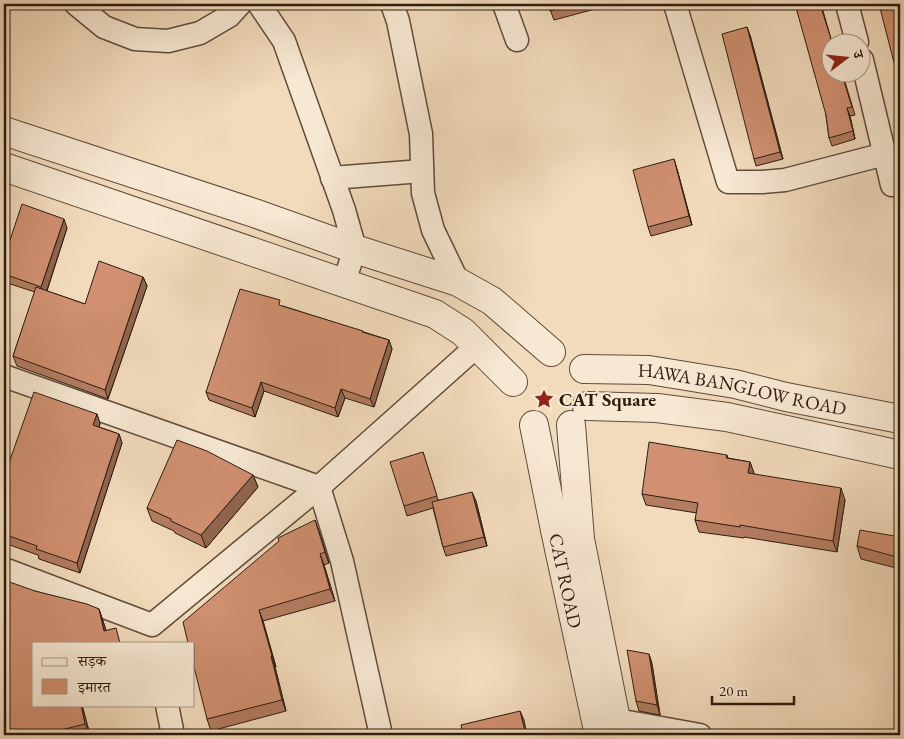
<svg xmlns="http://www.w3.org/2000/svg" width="904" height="739" font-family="'EB Garamond','Noto Serif Devanagari',serif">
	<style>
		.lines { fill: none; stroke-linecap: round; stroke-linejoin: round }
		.minor-casing { stroke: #5f4c3c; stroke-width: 25 }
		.tertiary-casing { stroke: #5f4c3c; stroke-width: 30 }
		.minor { stroke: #f7e8d3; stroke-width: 22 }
		.tertiary { stroke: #f7e8d3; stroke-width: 28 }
		.wall { fill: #b37c61; stroke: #2e1c11 }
		.shaded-wall { fill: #92654f; stroke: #2e1c11 }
		.building { fill: #d09071; stroke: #2e1c11 }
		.labels { text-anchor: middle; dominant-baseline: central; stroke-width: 4; stroke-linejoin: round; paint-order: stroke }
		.street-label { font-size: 19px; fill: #2e1c11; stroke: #f7e8d3 }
		.poi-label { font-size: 19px; font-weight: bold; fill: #2e1c11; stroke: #f7e8d3; text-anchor: start }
	</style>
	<rect width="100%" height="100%" fill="#f2dbbc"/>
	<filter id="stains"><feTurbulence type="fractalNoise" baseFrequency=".004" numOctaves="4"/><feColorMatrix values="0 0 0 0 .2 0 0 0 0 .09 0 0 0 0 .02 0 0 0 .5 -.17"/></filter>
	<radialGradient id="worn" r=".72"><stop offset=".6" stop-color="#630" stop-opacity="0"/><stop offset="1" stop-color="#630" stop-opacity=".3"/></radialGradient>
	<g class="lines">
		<defs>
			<g id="minor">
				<path d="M76,4L104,27L135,39L168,41L200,33L229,16L240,4"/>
				<path d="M259,4L284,41L344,210L355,249L344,282"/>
				<path d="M392,4L398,21L421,134L423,193L433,230L458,282"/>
				<path d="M504,4L517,40"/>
				<path d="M675,4L728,182H762L785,180L885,154"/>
				<path d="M847,4L857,42"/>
				<path d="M862,60L892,185L900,183"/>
				<path d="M332,178L422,171"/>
				<path d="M4,376L319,487L342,561L381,735"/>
				<path d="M4,569L152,625L319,487L477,346"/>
				<path d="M167,705L173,735"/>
				<path d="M600,717L700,735"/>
			</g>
			<g id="tertiary">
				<path d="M4,131L254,213L355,249L458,282L492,301L551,352"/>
				<path d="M4,167L435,314L463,332L513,382"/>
				<path id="s1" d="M584,369L649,370L735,384L786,397L900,419"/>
				<path d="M587,406L657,408L727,417L900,455"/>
				<path id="s2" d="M534,425L555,530L599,735"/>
				<path d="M571,425L580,539L619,735"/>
			</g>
		</defs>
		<use href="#minor" class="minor-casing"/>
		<use href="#tertiary" class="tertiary-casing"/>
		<use href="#minor" class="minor"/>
		<use href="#tertiary" class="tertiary"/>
	</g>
	<g class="wall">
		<path d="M548,4H629L612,8L610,5L554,20Z"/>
		<path d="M821,4L832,42V72H842L855,115L850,116L855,139L832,146L829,138L826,115Z"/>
		<path d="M750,35L783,159L756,166L754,159Z"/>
		<path d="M677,169L692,225L651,236L648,227Z"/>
		<path d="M67,228L47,291L85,304L143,277L147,286L108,399L17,366L13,356L35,292L4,282V258Z"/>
		<path d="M283,306L389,340L392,349L374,407L345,398L338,417L264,391L255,417L209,400L206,392Z"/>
		<path d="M97,414L100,424L99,427L119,434L122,443L80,573L39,559L38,555L4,543V473L5,474Z"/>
		<path d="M423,452L438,500L476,501L487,546L446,556L443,547L433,508L407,516L404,506Z"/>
		<path d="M727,455L728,458L750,462L754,474L845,500L837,552L744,537V538L699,532L695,520L697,513L646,505L642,494Z"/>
		<path d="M253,475L258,487L206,548L175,533L174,531L152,521L147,508Z"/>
		<path d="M319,531L329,563L324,565L335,601L263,621L276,667H275L286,711L211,731L207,719L279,541Z"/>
		<path d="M900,537V569L861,559L857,546Z"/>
		<path d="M35,591L99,609L106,630L121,643L34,705H82L90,735H8Z"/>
		<path d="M649,654L652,664L660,715L639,711L636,701Z"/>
	</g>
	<g class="shaded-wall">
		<path d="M747,27L750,35L783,159L780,152Z"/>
		<path d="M847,108L850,116L855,139L853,131Z"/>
		<path d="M674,159L677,169L692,225L689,216Z"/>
		<path d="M64,219L67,228L45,296L41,287Z"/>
		<path d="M143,277L147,286L108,399L105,390Z"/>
		<path d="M389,340L392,349L374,407L370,399Z"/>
		<path d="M261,382L264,391L255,417L252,408Z"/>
		<path d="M341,389L345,398L338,417L335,408Z"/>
		<path d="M97,414L100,424L96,435L93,425Z"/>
		<path d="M119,434L122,443L80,573L77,563Z"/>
		<path d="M750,462L754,473L752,484L748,473Z"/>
		<path d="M253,475L258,487L206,548L201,535Z"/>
		<path d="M841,488L845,500L837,552L833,541Z"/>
		<path d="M472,492L476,501L487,546L484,537Z"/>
		<path d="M315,520L319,531L329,563L325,552Z"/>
		<path d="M320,554L324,565L335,601L330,589Z"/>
		<path d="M99,609L103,621L109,642L104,631Z"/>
		<path d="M259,610L263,621L276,667L272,656Z"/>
		<path d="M649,654L652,664L660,715L657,705Z"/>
		<path d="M271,656L275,667L286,711L282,700Z"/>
		<path d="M81,705H82L90,735L85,724Z"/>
		<path d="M520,711L524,720L527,735H526Z"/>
	</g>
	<g class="building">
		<path d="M548,4H579L550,11Z"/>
		<path d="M795,4H820L832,42V72H841L852,107L847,108L853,131L829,138L826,115Z"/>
		<path d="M879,4H900V86Z"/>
		<path d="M747,27L780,152L754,159L722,34Z"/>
		<path d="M674,159L689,216L648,227L633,170Z"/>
		<path d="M22,204L64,219L41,287L4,274V258Z"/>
		<path d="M99,261L143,277L105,390L13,356L36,287L85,304Z"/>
		<path d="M240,289L280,300L279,305L363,331L362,332L389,340L370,399L341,389L335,408L261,382L252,408L206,392Z"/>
		<path d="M34,392L97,414L93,425L119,434L77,563L36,549L37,546L4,534V473L5,474Z"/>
		<path d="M177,440L207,451L253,475L201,535L171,521V519L147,508Z"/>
		<path d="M649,442L727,455L726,458L750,462L748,473L841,488L833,541L740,525V527L695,520L698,503L642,494Z"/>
		<path d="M423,452L437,496L404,506L390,462Z"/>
		<path d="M472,492L484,537L443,547L432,502Z"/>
		<path d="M315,520L325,552L320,554L330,589L259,610L272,656H271L282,700L207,719L194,667V643H188L183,622L279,541L278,538Z"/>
		<path d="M860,530L900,537V558L857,546Z"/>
		<path d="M4,580L35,591L87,604L99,609L104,631L116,628L120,643H34V705H81L85,724L41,735H8L4,718Z"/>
		<path d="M627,650L649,654L657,705L636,701Z"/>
		<path d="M520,711L526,735H463L461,725Z"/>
	</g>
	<defs>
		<symbol id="sight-bare" viewBox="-9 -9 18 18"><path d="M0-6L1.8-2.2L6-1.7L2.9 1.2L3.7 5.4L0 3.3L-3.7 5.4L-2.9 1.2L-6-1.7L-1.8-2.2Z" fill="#8f2418" stroke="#f7e8d3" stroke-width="2.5" paint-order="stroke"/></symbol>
	</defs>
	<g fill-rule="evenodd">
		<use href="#sight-bare" x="530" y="385" width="28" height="28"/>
	</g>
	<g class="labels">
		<g class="street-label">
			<text stroke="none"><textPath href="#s1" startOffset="160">HAWA BANGLOW ROAD</textPath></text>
			<text stroke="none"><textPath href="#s2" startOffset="159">CAT ROAD</textPath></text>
		</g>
		<g class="poi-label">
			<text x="559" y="399">CAT Square</text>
		</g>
	</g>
	<rect width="904" height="739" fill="none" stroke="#f2dbbc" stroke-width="20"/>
	<rect x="5" y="5" width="894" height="729" fill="none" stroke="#2e1c11" stroke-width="2.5"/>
	<rect x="10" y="10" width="884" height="719" fill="none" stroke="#2e1c11"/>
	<rect x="32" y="642" width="162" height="65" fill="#f7e8d3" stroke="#a79685"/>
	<rect x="42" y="658" width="25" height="8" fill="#f7e8d3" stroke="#a79685"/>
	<text x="78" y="666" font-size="15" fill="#2e1c11">सड़क</text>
	<rect x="42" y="679" width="25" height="15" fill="#d09071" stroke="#a79685"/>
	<text x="78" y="692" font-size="15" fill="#2e1c11">इमारत</text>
	<g transform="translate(846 58) rotate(74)"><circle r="24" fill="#f7e8d3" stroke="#a79685"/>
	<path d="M0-4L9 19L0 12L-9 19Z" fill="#8f2418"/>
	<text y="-8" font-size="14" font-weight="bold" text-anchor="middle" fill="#2e1c11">उ</text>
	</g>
	<path d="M712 696v8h82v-8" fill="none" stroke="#2e1c11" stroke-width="2.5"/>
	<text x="719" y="696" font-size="15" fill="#2e1c11" stroke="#f7e8d3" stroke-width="4" paint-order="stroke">20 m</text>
	<rect width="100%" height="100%" filter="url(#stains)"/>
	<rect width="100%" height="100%" fill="url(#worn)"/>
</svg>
